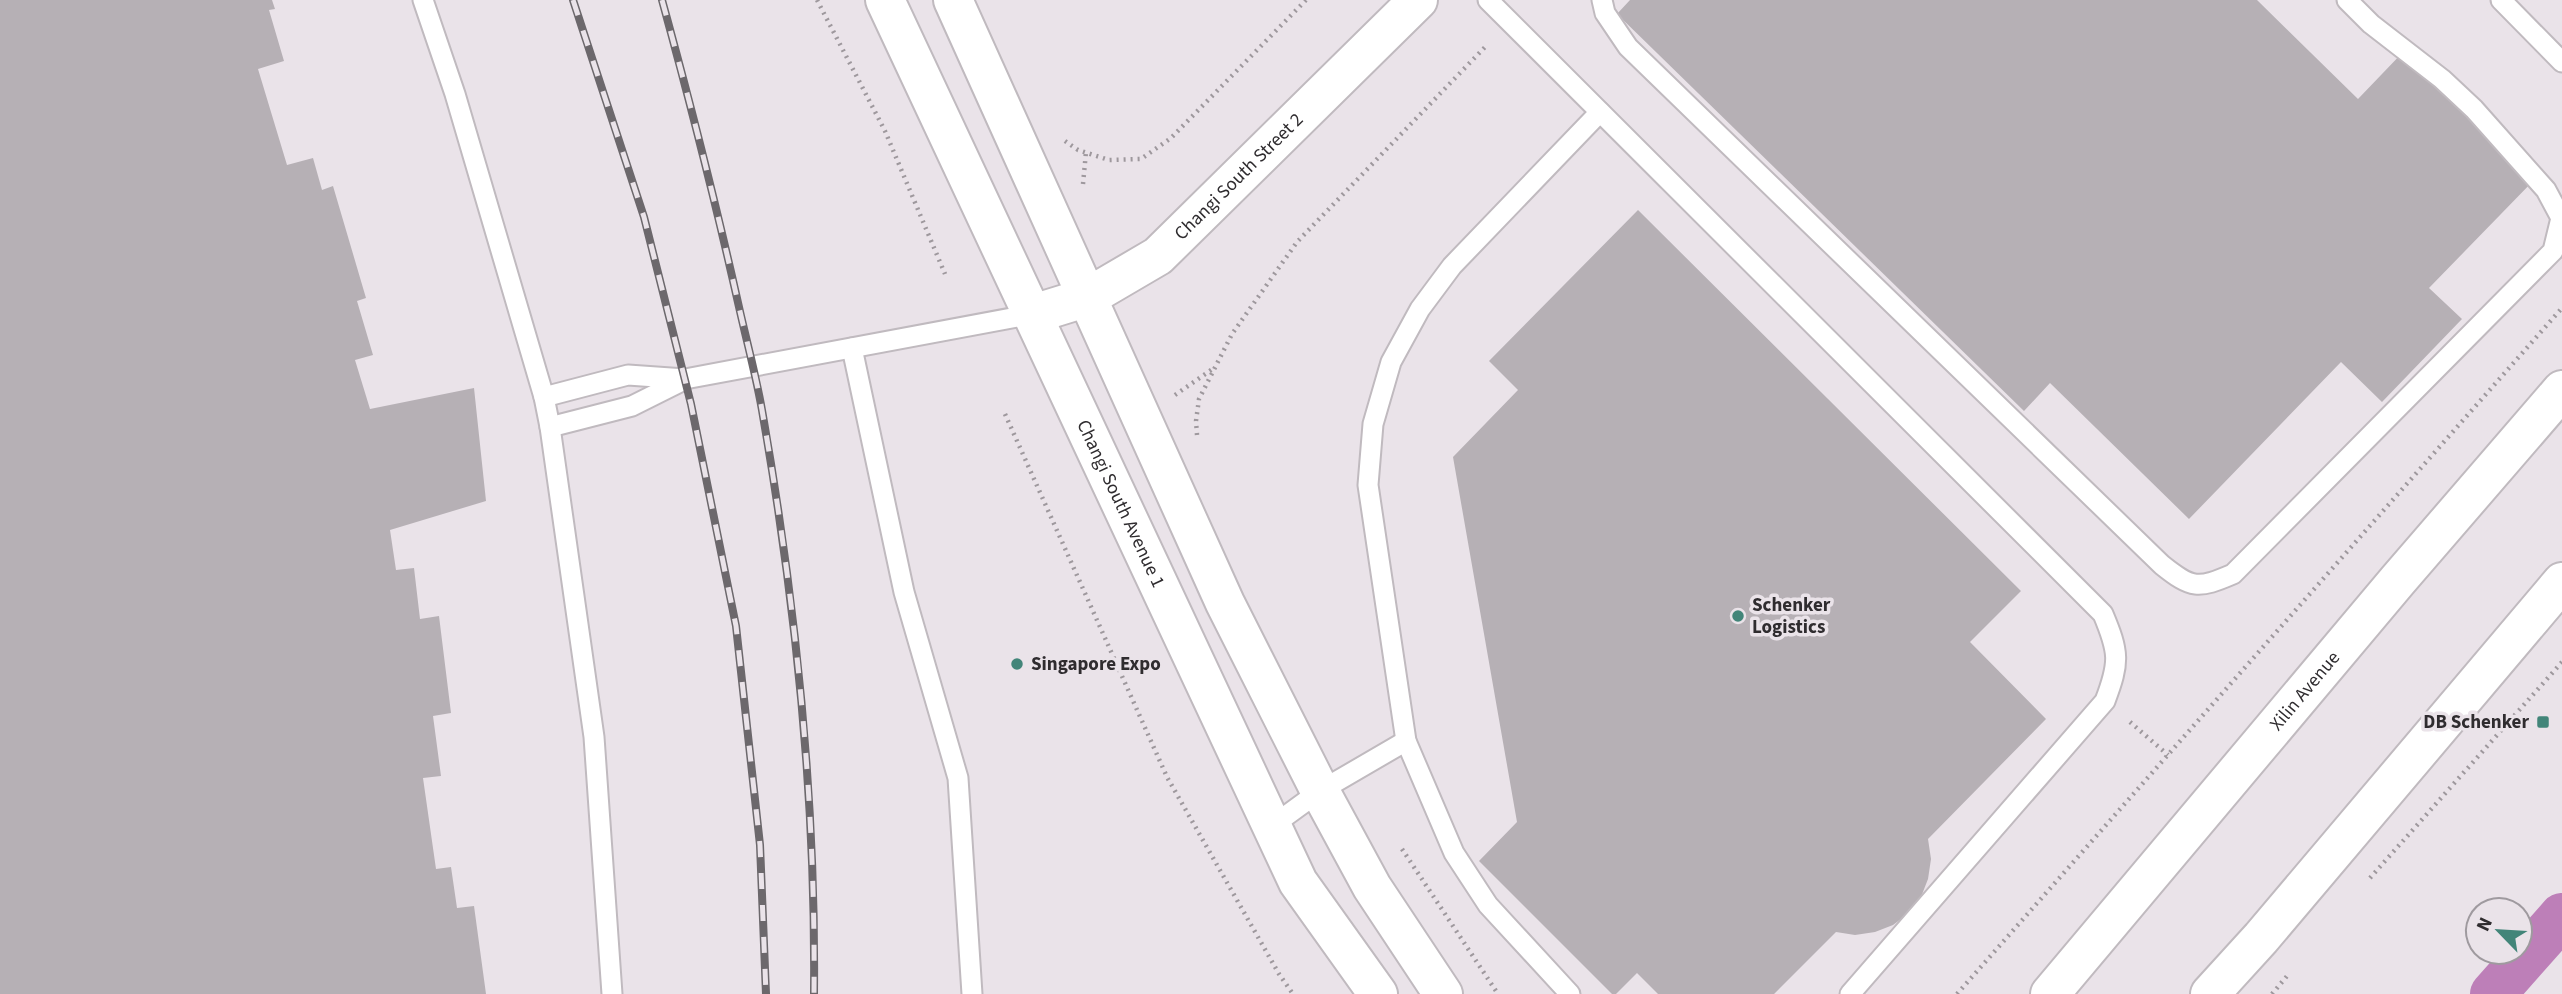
<svg xmlns="http://www.w3.org/2000/svg" width="2562" height="994" font-family="'Source Sans 3',sans-serif">
	<style>
		.lines { fill: none; stroke-linecap: round; stroke-linejoin: round }
		.canal { stroke: #bd7fb8; stroke-width: 46 }
		.building { fill: #b6b0b5 }
		.service-casing { stroke: #c0babf; stroke-width: 23 }
		.minor-casing { stroke: #c0babf; stroke-width: 42 }
		.tertiary-casing { stroke: #c0babf; stroke-width: 42 }
		.primary-casing { stroke: #c0babf; stroke-width: 42 }
		.path { stroke: #9e989d; stroke-width: 4.5; stroke-dasharray: 2 5; stroke-linecap: butt }
		.service { stroke: #fff; stroke-width: 19 }
		.minor { stroke: #fff; stroke-width: 38 }
		.tertiary { stroke: #fff; stroke-width: 38 }
		.primary { stroke: #fff; stroke-width: 38 }
		.rail-casing { stroke: #6c686c; stroke-width: 8 }
		.rail { stroke: #eae3e9; stroke-width: 5; stroke-dasharray: 16; stroke-linecap: butt }
		.poi-dot { fill: #428579; stroke: #eae3e9; stroke-width: 2.5 }
		.labels { text-anchor: middle; dominant-baseline: central; stroke-width: 7; stroke-linejoin: round; paint-order: stroke }
		.street-label { font-size: 19px; fill: #2f2c2f; stroke: #eae3e9 }
		.poi-label { font-size: 19px; font-weight: bold; fill: #2f2c2f; stroke: #eae3e9; text-anchor: start }
	</style>
	<rect width="100%" height="100%" fill="#eae3e9"/>
	<g class="lines">
		<path class="canal" d="M2493,994L2562,916"/>
	</g>
	<g class="building">
		<path d="M0,0H272L275,9L269,10L284,61L258,69L287,165L313,158L322,190L333,186L366,298L357,301L373,355L355,360L370,409L474,388L486,501L390,530L396,570L414,568L420,619L439,616L451,713L433,716L441,776L423,778L436,869L451,867L457,908L474,906L486,994H0Z"/>
		<path d="M1630,0H2257L2358,99L2405,50L2536,178L2429,288L2462,319L2382,402L2341,362L2189,519L2050,383L2024,411L1617,14Z"/>
		<path d="M1638,210L2021,591L1970,642L2046,719L1928,839L1931,859L1928,879L1921,897L1909,913L1893,925L1875,932L1855,935L1836,932L1774,994H1658L1637,973L1616,994H1612L1479,861L1517,822L1453,457L1518,390L1489,361Z"/>
	</g>
	<g class="lines">
		<defs>
			<g id="service">
				<path d="M423,0L455,94L544,397L550,427L594,737L612,994"/>
				<path d="M1488,0L2103,614C2119,652 2120,662 2105,701L1850,994"/>
				<path d="M1602,0L1605,13L1628,47L2162,565C2192,589 2198,589 2233,574L2553,251L2561,218L2546,190L2474,109L2442,79L2371,24L2347,0"/>
				<path d="M2501,0L2562,62"/>
				<path d="M852,348L904,592L958,778L972,994"/>
				<path d="M544,397L628,375L685,379L1033,314"/>
				<path d="M550,427L632,406L684,380"/>
				<path d="M1272,826L1320,791L1406,741"/>
				<path d="M1570,994L1488,905L1454,853L1406,741L1368,485L1373,424L1391,362L1420,309L1452,266L1600,112"/>
			</g>
			<g id="minor">
				<path id="s1" d="M1033,314L1088,297L1158,256L1418,0"/>
			</g>
			<g id="tertiary">
				<path id="s2" d="M885,0L1298,882L1378,994"/>
				<path d="M953,0L1225,603L1320,791L1372,887L1443,994"/>
			</g>
			<g id="primary">
				<path id="s3" d="M2050,994L2398,580L2562,390"/>
				<path d="M2210,994L2261,938L2562,582"/>
			</g>
		</defs>
		<use href="#service" class="service-casing"/>
		<use href="#minor" class="minor-casing"/>
		<use href="#tertiary" class="tertiary-casing"/>
		<use href="#primary" class="primary-casing"/>
		<g class="path">
			<path d="M817,0L885,131L945,274"/>
			<path d="M1065,141L1078,150L1109,160L1141,159L1171,138L1306,0"/>
			<path d="M1083,184L1086,152"/>
			<path d="M1175,395L1214,368"/>
			<path d="M1005,414L1167,777L1279,974L1293,994"/>
			<path d="M1197,435L1196,421L1199,399L1232,334L1297,242L1487,45"/>
			<path d="M2130,722L2168,755"/>
			<path d="M1402,849L1498,994"/>
			<path d="M2370,878L2562,662"/>
			<path d="M1957,994L2562,308"/>
			<path d="M2272,994L2287,976"/>
		</g>
		<use href="#service" class="service"/>
		<use href="#minor" class="minor"/>
		<use href="#tertiary" class="tertiary"/>
		<use href="#primary" class="primary"/>
		<defs>
			<g id="rail">
				<path d="M573,0L644,217L691,404L736,626L760,845L766,994"/>
				<path d="M662,0C690,102 716,204 739,307C747,343 757,379 763,416C796,606 816,801 814,994"/>
			</g>
		</defs>
		<use href="#rail" class="rail-casing"/>
		<use href="#rail" class="rail"/>
	</g>
	<g class="poi-dot">
		<circle cx="1738" cy="616" r="7"/>
		<circle cx="1017" cy="664" r="7"/>
		<rect x="2536" y="715" width="14" height="14" rx="3.5"/>
	</g>
	<g class="labels">
		<g class="street-label">
			<text stroke="none"><textPath href="#s1" startOffset="252">Changi South Street 2</textPath></text>
			<text stroke="none"><textPath href="#s2" startOffset="556">Changi South Avenue 1</textPath></text>
			<text stroke="none"><textPath href="#s3" startOffset="396">Xilin Avenue</textPath></text>
		</g>
		<g class="poi-label">
			<text x="1752" y="605">Schenker<tspan x="1752" dy="22">Logistics</tspan></text>
			<text x="1031" y="664">Singapore Expo</text>
			<text x="2529" y="722" text-anchor="end">DB Schenker</text>
		</g>
	</g>
	<g transform="translate(2499 931) rotate(295)"><circle r="33" fill="#eae3e9" stroke="#9f9a9f" stroke-width="2"/>
	<path d="M0-5L12 26L0 18L-12 26Z" fill="#428579"/>
	<text y="-10" font-size="19" font-weight="bold" text-anchor="middle" fill="#2f2c2f">N</text>
	</g>
</svg>
